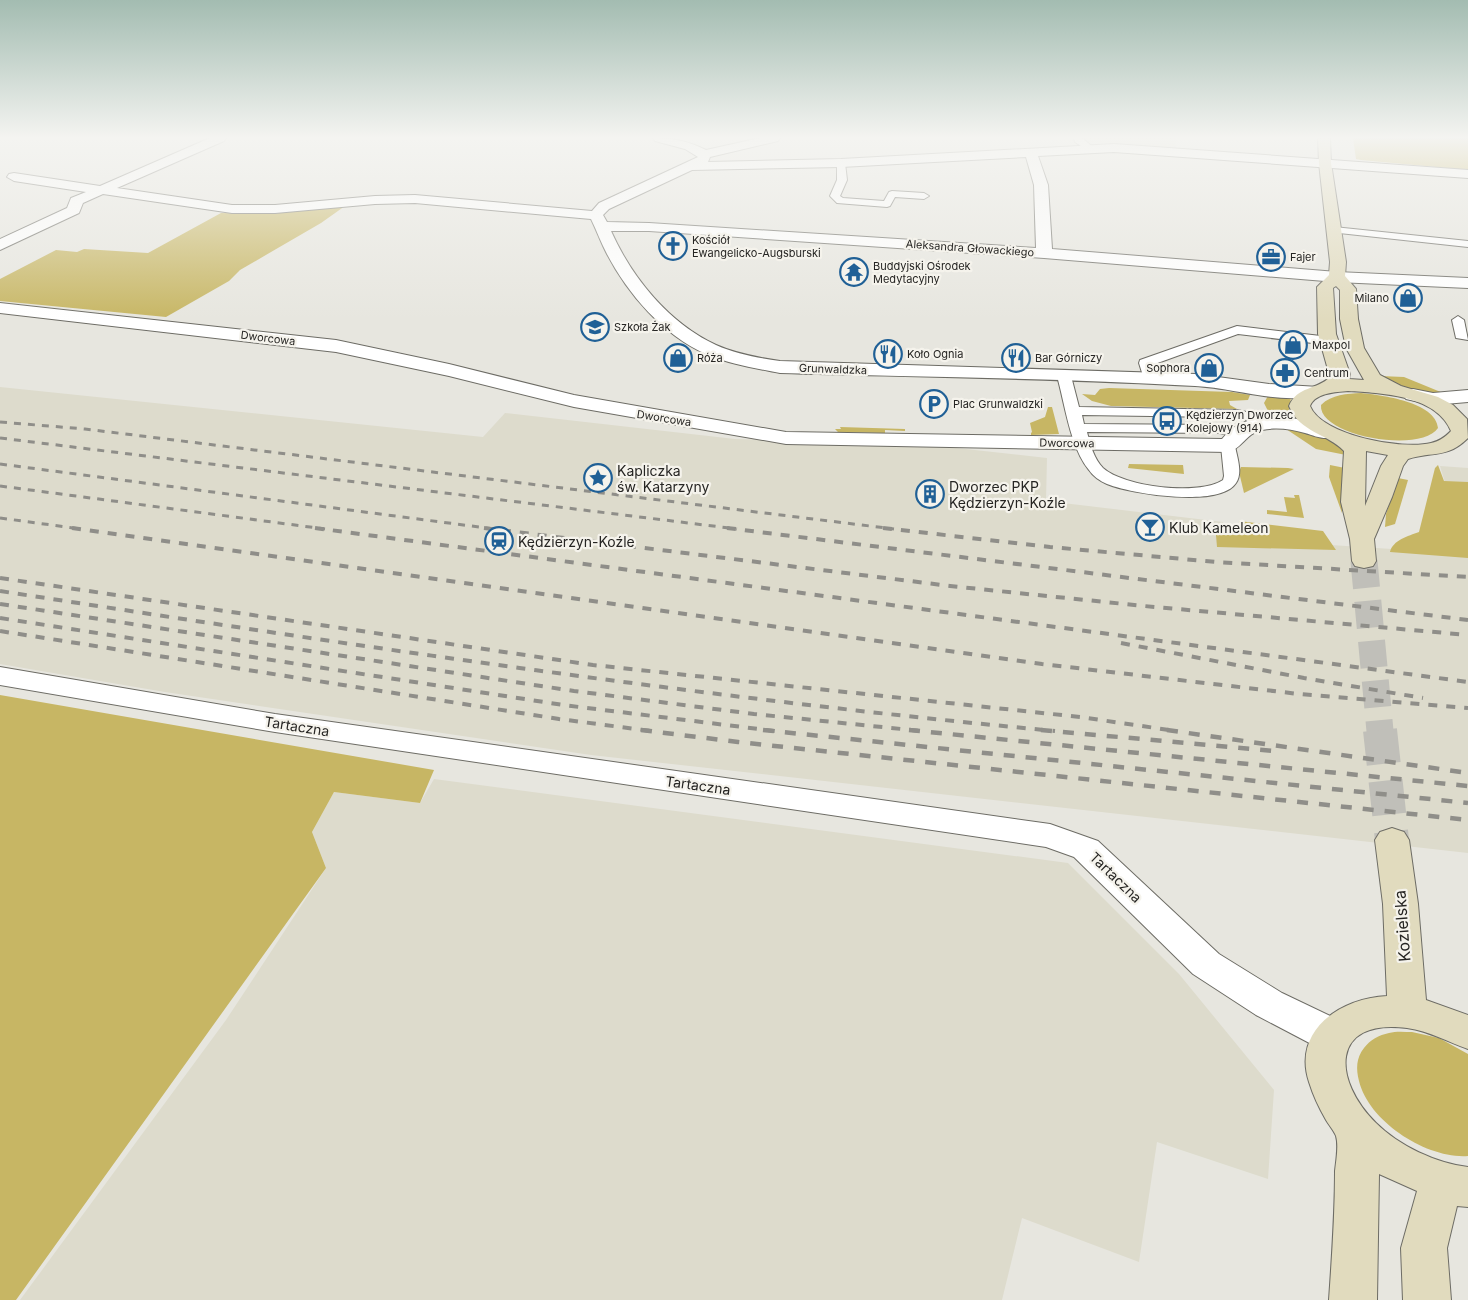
<svg xmlns="http://www.w3.org/2000/svg" width="1468" height="1300" font-family="Inter,sans-serif">
	<style>
		.built { fill: #dddbcc }
		.green { fill: #c7b664 }
		.lines { fill: none; stroke-linecap: round; stroke-linejoin: round }
		.secondary-tunnel-far1 { stroke: #c0bfb9; stroke-width: 27; stroke-dasharray: 27 13; stroke-linecap: butt }
		.secondary-tunnel { stroke: #c0bfb9; stroke-width: 34; stroke-dasharray: 34 17; stroke-linecap: butt }
		.lane-casing { stroke: #6d6c65; stroke-width: 2 }
		.street-casing { stroke: #6d6c65; stroke-width: 2 }
		.secondary-casing { stroke: #6d6c65; stroke-width: 2 }
		.lane { fill: #fff; fill-rule: evenodd }
		.street { fill: #fff; fill-rule: evenodd }
		.secondary { fill: #e1dbbe; fill-rule: evenodd }
		.rail-far2 { stroke: #8f8e89; stroke-width: 3; stroke-dasharray: 7 7; stroke-linecap: butt }
		.rail-far1 { stroke: #8f8e89; stroke-width: 4; stroke-dasharray: 9 9; stroke-linecap: butt }
		.rail { stroke: #8f8e89; stroke-width: 4.5; stroke-dasharray: 11 11; stroke-linecap: butt }
		.labels { text-anchor: middle; dominant-baseline: central; stroke-width: 4.5; stroke-linejoin: round; paint-order: stroke }
		.far-poi-label { font-size: 11px; fill: #262523; stroke: #f5f3ec; text-anchor: start }
		.far-street-label { font-size: 11px; fill: #262523; stroke: #f5f3ec }
		.poi-label { font-size: 14px; fill: #262523; stroke: #f5f3ec; text-anchor: start }
		.street-label { font-size: 14px; fill: #262523; stroke: #f5f3ec }
		.near-street-label { font-size: 16px; fill: #262523; stroke: #f5f3ec }
	</style>
	<rect width="100%" height="100%" fill="#e7e6df"/>
	<g class="built">
		<path d="M1072,138H1176V148L1072,141Z"/>
		<path d="M0,387L483,437L505,413L735,439L911,443L1047,458L1046,501L1223,522L1225,538L1468,554V853L591,755L165,692L0,664Z"/>
		<path d="M1440,466L1468,468V488L1446,486Z"/>
		<path d="M434,779L1068,863L1179,974L1274,1090L1268,1179L1157,1142L1139,1262L1022,1218L1002,1300H20L226,1020L326,868L312,832L334,792L420,803Z"/>
	</g>
	<g class="green">
		<path d="M1353,138H1468V170L1361,160L1356,159Z"/>
		<path d="M345,206L321,223L240,270L229,281L166,317L0,301V279L56,250L77,252L84,249L148,253L221,213L270,214Z"/>
		<path d="M1380,376L1404,377L1448,395C1423,394 1402,388 1380,376Z"/>
		<path d="M1109,388L1232,392L1250,395L1248,400L1229,401L1230,405L1237,409L1111,406L1092,401L1082,394L1095,395L1100,389Z"/>
		<path d="M1361,393C1381,395 1436,402 1438,428C1421,454 1318,436 1321,405C1332,394 1347,394 1361,393Z"/>
		<path d="M1269,394L1291,398L1289,409L1298,421L1270,415L1264,403Z"/>
		<path d="M1048,407H1052L1059,434L1031,435V433L1032,432L1030,423L1045,417Z"/>
		<path d="M840,427L905,429V431L885,430V433L838,432L835,429H841Z"/>
		<path d="M1286,429C1308,432 1333,434 1346,455L1316,449Z"/>
		<path d="M1129,464L1183,465L1184,474L1128,468Z"/>
		<path d="M1330,465L1345,468L1342,513L1329,477Z"/>
		<path d="M1438,465L1444,481L1468,482V558L1390,552C1393,540 1408,536 1419,532L1435,468Z"/>
		<path d="M1241,467L1288,468L1294,469L1244,493L1239,472Z"/>
		<path d="M1398,478L1408,480L1395,524L1385,527L1386,514Z"/>
		<path d="M1294,495H1299L1304,518L1267,514V510L1287,512L1284,497L1295,498Z"/>
		<path d="M1239,521L1323,531L1336,550L1217,547L1215,523L1240,526Z"/>
		<path d="M0,695L434,770L420,803L334,792L312,832L326,868L16,1300H0Z"/>
		<path d="M1412,1032L1439,1038L1468,1054V1156C1427,1159 1369,1122 1359,1081C1356,1069 1356,1058 1364,1048C1370,1040 1379,1035 1389,1033C1396,1031 1405,1032 1412,1032Z"/>
	</g>
	<g class="lines">
		<path class="secondary-tunnel-far1" d="M1364,561L1380,731"/>
		<path class="secondary-tunnel" d="M1380,730L1392,840"/>
		<defs>
			<g id="lane">
				<path d="M1074,138H1082L1094,148L1087,150L1075,142Z"/>
				<path d="M841,160L845,163L847,180L840,196L843,198L884,201L889,192L892,191L924,193L929,196L924,199L895,197L890,206L887,207L837,203L830,196L837,180V163Z"/>
				<path d="M1334,227L1468,241V247L1330,232V228Z"/>
				<path d="M1458,316L1464,320L1468,340L1456,338L1452,320Z"/>
				<path d="M1237,326L1329,337L1335,341L1329,345L1238,334L1152,365L1158,379L1151,383L1144,379L1139,363L1140,360Z"/>
				<path d="M1064,372L1071,376L1079,407L1237,410L1284,420L1286,423L1284,426L1279,427L1237,418L1221,417L1082,415L1084,424L1219,425L1245,429L1247,432L1245,435L1240,436L1219,433L1087,432C1090,444 1094,459 1103,468C1124,487 1199,496 1223,480L1224,476L1221,446L1223,443H1233L1235,446C1237,457 1243,473 1236,483C1220,508 1131,494 1107,484C1100,481 1093,476 1089,470C1070,447 1065,404 1057,376Z"/>
			</g>
			<g id="street">
				<path d="M210,138H226L224,141L117,188L232,205H275L375,196L415,195L592,211L599,203L698,157L685,149L655,141L653,138C673,138 688,141 706,150L760,138H780L778,141L710,157L708,162L841,159L1114,144L1468,170V178L1114,152L1038,156L1048,185L1052,249L1337,272L1468,278V288L1337,282L1044,258L649,231H611C632,278 669,323 716,345C736,354 759,358 780,361L1196,374L1269,384L1319,387L1322,391L1319,395C1279,405 1236,388 1195,386C1057,378 918,377 780,373C755,368 729,364 706,354C663,335 628,294 607,254C601,243 597,231 591,219L415,203L375,204L275,213H232L103,194L83,203L79,213L0,250V239L67,208L71,198L86,192L14,181L7,177L9,174L14,173L100,186ZM1026,157L1034,185L1036,248L649,223L607,222L603,215L609,209L692,170L841,167Z"/>
				<path d="M0,303L336,340L449,364L574,395L786,432L1222,439C1244,411 1282,415 1313,422C1322,425 1332,426 1337,433L1334,437C1323,440 1315,436 1305,433C1291,429 1276,427 1262,430C1246,433 1242,449 1228,452L786,444L574,407L449,376L336,352L0,313Z"/>
				<path d="M1413,389L1433,393L1468,390V402L1433,405L1406,399L1403,395L1406,391Z"/>
				<path d="M0,667L275,714L1050,824L1098,841L1219,954L1282,993L1347,1024L1353,1036L1347,1048L1333,1052L1319,1048L1256,1015L1193,974L1074,857L1046,847L275,732L0,685Z"/>
			</g>
			<g id="secondary">
				<path d="M1318,138H1330L1331,163L1346,262L1345,276L1356,289L1358,319L1364,348L1380,375L1401,386L1438,397L1453,405L1467,419L1468,438C1447,459 1433,451 1408,459L1403,466L1392,497L1374,539L1376,561L1373,566L1364,568L1355,566L1352,561L1350,539L1341,502L1344,451C1327,433 1300,433 1289,406C1297,386 1317,390 1330,377L1318,334L1317,287L1329,275L1330,262L1319,163ZM1336,286L1340,290V319L1346,348L1364,380L1349,379L1350,374L1336,334L1333,288ZM1348,391C1381,393 1436,395 1451,431C1445,437 1440,441 1431,443C1403,450 1322,436 1310,406C1315,393 1336,392 1348,391ZM1366,451L1388,455L1381,466L1365,506Z"/>
				<path d="M1392,828L1404,832L1409,840L1418,904L1426,1000L1468,1015V1049C1448,1042 1429,1031 1407,1028C1329,1018 1333,1081 1376,1123C1399,1146 1436,1163 1468,1167V1207L1457,1206L1447,1248L1451,1300H1403L1401,1248L1417,1191L1379,1174L1377,1300H1329C1332,1257 1335,1214 1335,1171C1336,1161 1339,1146 1336,1136C1334,1131 1329,1125 1326,1120C1319,1108 1313,1095 1309,1082C1292,1030 1341,998 1387,996L1383,904L1375,840L1380,832Z"/>
			</g>
		</defs>
		<use href="#lane" class="lane-casing"/>
		<use href="#street" class="street-casing"/>
		<use href="#secondary" class="secondary-casing"/>
		<use href="#lane" class="lane"/>
		<use href="#street" class="street"/>
		<use href="#secondary" class="secondary"/>
		<g class="rail-far2">
			<path d="M0,422L85,429L894,529"/>
			<path d="M0,438L737,529"/>
			<path d="M0,464L494,529"/>
			<path d="M0,486L325,529"/>
			<path d="M0,518L81,529"/>
		</g>
		<g class="rail-far1">
			<path d="M72,528L1042,664L1299,694L1468,708"/>
			<path d="M315,528L1468,682"/>
			<path d="M484,528L950,586L1144,606L1468,635"/>
			<path d="M727,528L1468,620"/>
			<path d="M883,528L1050,547L1216,562L1468,577"/>
			<path d="M0,578L593,665L1080,717L1176,731"/>
			<path d="M0,591C351,645 701,698 1055,731"/>
			<path d="M0,604L574,691L754,714L921,731"/>
			<path d="M0,618L563,705L775,731"/>
			<path d="M0,631L559,719L651,731"/>
			<path d="M1121,643L1304,678L1423,698"/>
		</g>
		<g class="rail">
			<path d="M641,730L738,742L1468,820"/>
			<path d="M763,730L1468,803"/>
			<path d="M909,730L1468,786"/>
			<path d="M1041,730L1275,751"/>
			<path d="M1167,730L1468,773"/>
		</g>
	</g>
	<linearGradient id="sky" x2="0" y2="1"><stop stop-color="#a3bcb1"/><stop offset="0.43" stop-color="#f4f4f1"/><stop offset="1" stop-color="#f4f4f1" stop-opacity="0"/></linearGradient>
	<rect width="1468" height="320" fill="url(#sky)"/>
	<defs>
		<symbol id="church-ring" viewBox="-11 -11 22 22"><circle r="9.5" fill="#f5f3ec" stroke="#206096" stroke-width="1.5"/><path d="M-1.2-6h2.4v3.5h3.3v2.4h-3.3V6h-2.4V-.1h-3.3v-2.4h3.3Z" fill="#206096"/></symbol>
		<symbol id="office-ring" viewBox="-11 -11 22 22"><circle r="9.5" fill="#f5f3ec" stroke="#206096" stroke-width="1.5"/><path d="M-6-3h4V-5.5h4V-3h4V5H-6ZM-1-4.5V-3h2v-1.5ZM-6 0V1H6V0Z" fill="#206096"/></symbol>
		<symbol id="temple-ring" viewBox="-11 -11 22 22"><circle r="9.5" fill="#f5f3ec" stroke="#206096" stroke-width="1.5"/><path d="M0-6L5-2H3V0L6.5 2.5H4V6H1.5V3h-3V6H-4V2.5H-6.5L-3 0V-2H-5Z" fill="#206096"/></symbol>
		<symbol id="shop-ring" viewBox="-11 -11 22 22"><circle r="9.5" fill="#f5f3ec" stroke="#206096" stroke-width="1.5"/><path d="M-5-2.5h2.3a2.7 3.5 0 0 1 5.4 0H5L5.5 6h-11ZM-1.5-2.5h3a1.5 2.3 0 0 0-3 0Z" fill="#206096"/></symbol>
		<symbol id="school-ring" viewBox="-11 -11 22 22"><circle r="9.5" fill="#f5f3ec" stroke="#206096" stroke-width="1.5"/><path d="M0-5L7-2L0 1L-7-2ZM-4 1L0 2.5L4 1V4Q0 6-4 4Z" fill="#206096"/></symbol>
		<symbol id="restaurant-ring" viewBox="-11 -11 22 22"><circle r="9.5" fill="#f5f3ec" stroke="#206096" stroke-width="1.5"/><path d="M-5-6h1v4h1v-4h1v4h1v-4h1v5L-1.5 .5V6h-2V.5L-5-1ZM5-6V6H3V1.5H1.5Q1.5-4 5-6Z" fill="#206096"/></symbol>
		<symbol id="pharmacy-ring" viewBox="-11 -11 22 22"><circle r="9.5" fill="#f5f3ec" stroke="#206096" stroke-width="1.5"/><path d="M-2-6h4v4h4v4h-4v4h-4v-4h-4v-4h4Z" fill="#206096"/></symbol>
		<symbol id="parking-ring" viewBox="-11 -11 22 22"><circle r="9.5" fill="#f5f3ec" stroke="#206096" stroke-width="1.5"/><path d="M-3.5-5.5H1a3.5 3.5 0 0 1 0 7H-1V5.5H-3.5ZM-1-3.4V-.6H.8a1.4 1.4 0 0 0 0-2.8Z" fill="#206096"/></symbol>
		<symbol id="bus-ring" viewBox="-11 -11 22 22"><circle r="9.5" fill="#f5f3ec" stroke="#206096" stroke-width="1.5"/><path d="M-5-6H5V4H4V6H2V4H-2V6H-4V4H-5ZM-3.5-4V0h7V-4ZM-3.5 1.2v1.5H-2V1.2ZM2 1.2v1.5H3.5V1.2Z" fill="#206096"/></symbol>
		<symbol id="sight-ring" viewBox="-11 -11 22 22"><circle r="9.5" fill="#f5f3ec" stroke="#206096" stroke-width="1.5"/><path d="M0-6L1.8-2.2L6-1.7L2.9 1.2L3.7 5.4L0 3.3L-3.7 5.4L-2.9 1.2L-6-1.7L-1.8-2.2Z" fill="#206096"/></symbol>
		<symbol id="building-ring" viewBox="-11 -11 22 22"><circle r="9.5" fill="#f5f3ec" stroke="#206096" stroke-width="1.5"/><path d="M-4-6H4V6H1V3H-1V6H-4ZM-2.5-4.3h1.7v1.8h-1.7ZM.8-4.3h1.7v1.8H.8ZM-2.5-1h1.7V.8h-1.7ZM.8-1h1.7V.8H.8Z" fill="#206096"/></symbol>
		<symbol id="bar-ring" viewBox="-11 -11 22 22"><circle r="9.5" fill="#f5f3ec" stroke="#206096" stroke-width="1.5"/><path d="M-6-5H6L.8 .8V4.5H3.5V6h-7V4.5H-.8V.8Z" fill="#206096"/></symbol>
		<symbol id="station-ring" viewBox="-11 -11 22 22"><circle r="9.5" fill="#f5f3ec" stroke="#206096" stroke-width="1.5"/><path d="M-3-6H3Q5-6 5-4V2Q5 4 3 4L4.5 6H3L1.5 4h-3L-3 6H-4.5L-3 4Q-5 4-5 2V-4Q-5-6-3-6ZM-3.5-4v3h7v-3ZM-3.5 1v1.5H-2V1ZM2 1v1.5H3.5V1Z" fill="#206096"/></symbol>
	</defs>
	<g fill-rule="evenodd">
		<use href="#church-ring" x="657" y="230" width="32" height="32"/>
		<use href="#office-ring" x="1255" y="241" width="32" height="32"/>
		<use href="#temple-ring" x="838" y="256" width="32" height="32"/>
		<use href="#shop-ring" x="1392" y="282" width="32" height="32"/>
		<use href="#school-ring" x="579" y="311" width="32" height="32"/>
		<use href="#shop-ring" x="1277" y="329" width="32" height="32"/>
		<use href="#restaurant-ring" x="872" y="338" width="32" height="32"/>
		<use href="#shop-ring" x="662" y="342" width="32" height="32"/>
		<use href="#restaurant-ring" x="1000" y="342" width="32" height="32"/>
		<use href="#shop-ring" x="1193" y="352" width="32" height="32"/>
		<use href="#pharmacy-ring" x="1269" y="357" width="32" height="32"/>
		<use href="#parking-ring" x="918" y="388" width="32" height="32"/>
		<use href="#bus-ring" x="1151" y="405" width="32" height="32"/>
		<use href="#sight-ring" x="582" y="462" width="32" height="32"/>
		<use href="#building-ring" x="914" y="478" width="32" height="32"/>
		<use href="#bar-ring" x="1134" y="511" width="32" height="32"/>
		<use href="#station-ring" x="483" y="525" width="32" height="32"/>
	</g>
	<g class="labels">
		<g class="far-poi-label">
			<text x="692" y="240">Kościół<tspan x="692" dy="13">Ewangelicko-Augsburski</tspan></text>
			<text x="1290" y="257">Fajer</text>
			<text x="873" y="266">Buddyjski Ośrodek<tspan x="873" dy="13">Medytacyjny</tspan></text>
			<text x="1389" y="298" text-anchor="end">Milano</text>
			<text x="614" y="327">Szkoła Żak</text>
			<text x="1312" y="345">Maxpol</text>
			<text x="907" y="354">Koło Ognia</text>
			<text x="697" y="358">Róża</text>
			<text x="1035" y="358">Bar Górniczy</text>
			<text x="1190" y="368" text-anchor="end">Sophora</text>
			<text x="1304" y="373">Centrum</text>
			<text x="953" y="404">Plac Grunwaldzki</text>
			<text x="1186" y="415">Kędzierzyn Dworzec<tspan x="1186" dy="13">Kolejowy (914)</tspan></text>
		</g>
		<g class="far-street-label">
			<text transform="translate(970 248) rotate(4)">Aleksandra Głowackiego</text>
			<text transform="translate(268 338) rotate(7)">Dworcowa</text>
			<text transform="translate(833 369) rotate(2)">Grunwaldzka</text>
			<text transform="translate(664 418) rotate(9)">Dworcowa</text>
			<text transform="translate(1067 443) rotate(1)">Dworcowa</text>
		</g>
		<g class="poi-label">
			<text x="617" y="470">Kapliczka<tspan x="617" dy="16">św. Katarzyny</tspan></text>
			<text x="949" y="486">Dworzec PKP<tspan x="949" dy="16">Kędzierzyn-Koźle</tspan></text>
			<text x="1169" y="527">Klub Kameleon</text>
			<text x="518" y="541">Kędzierzyn-Koźle</text>
		</g>
		<g class="street-label">
			<text transform="translate(297 726) rotate(9)">Tartaczna</text>
			<text transform="translate(698 785) rotate(8)">Tartaczna</text>
			<text transform="translate(1116 877) rotate(44)">Tartaczna</text>
		</g>
		<g class="near-street-label">
			<text transform="translate(1402 926) rotate(-94)">Kozielska</text>
		</g>
	</g>
</svg>
